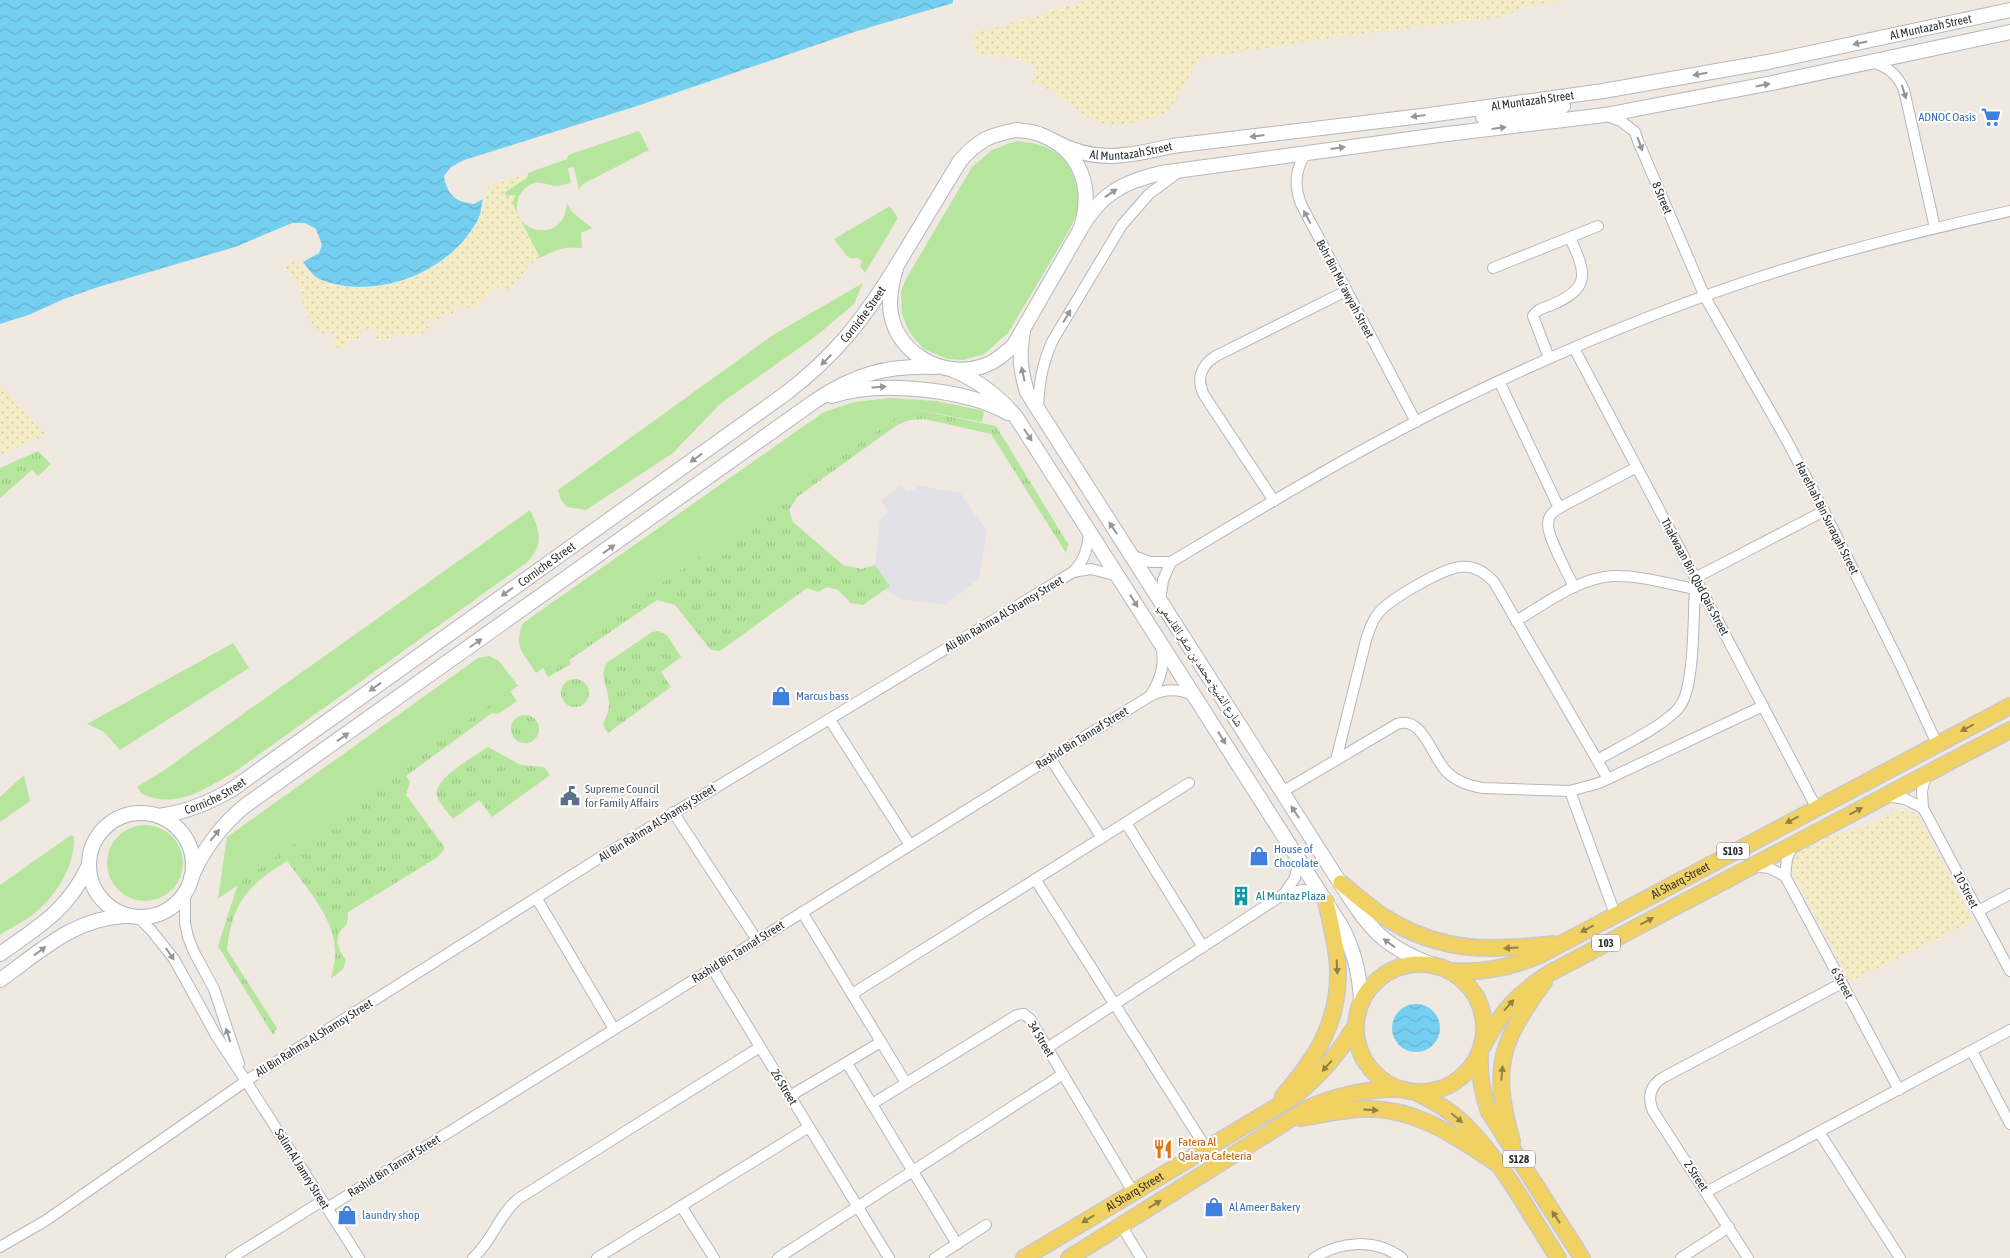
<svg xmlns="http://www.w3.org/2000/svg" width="2010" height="1258" font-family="'Asap Condensed','Noto Naskh Arabic',sans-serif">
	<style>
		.industrial { fill: #e3e1e8 }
		.grass { fill: #b6e59e }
		.sand { fill: url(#sand-dots) }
		.park { fill: url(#park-tufts) }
		.water { fill: url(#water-waves) }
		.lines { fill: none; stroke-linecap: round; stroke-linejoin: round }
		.street-casing { stroke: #b4b7c1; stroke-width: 12 }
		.secondary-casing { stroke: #b4b7c1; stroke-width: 16 }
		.primary-casing { stroke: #c9c9c9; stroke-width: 18 }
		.street { stroke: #fff; stroke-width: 10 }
		.secondary { stroke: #fff; stroke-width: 14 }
		.primary { stroke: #f2d163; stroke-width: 15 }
		.oneway { fill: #969696 }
		.oneway2 { fill: #908048 }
		.labels { text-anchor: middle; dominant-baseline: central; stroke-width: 4; stroke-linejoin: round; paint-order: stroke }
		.shield { fill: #fff; stroke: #6d6d6d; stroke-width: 1 }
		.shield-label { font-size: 11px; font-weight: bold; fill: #2e2e2e }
		.street-label { font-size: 12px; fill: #2e2e2e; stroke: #fff }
		.shop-label { font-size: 12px; fill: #366cbe; stroke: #fff; text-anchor: start }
		.service-label { font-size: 12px; fill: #4e5e75; stroke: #fff; text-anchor: start }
		.culture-label { font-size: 12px; fill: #0d838f; stroke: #fff; text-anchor: start }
		.food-label { font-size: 12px; fill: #c56008; stroke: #fff; text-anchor: start }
	</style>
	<defs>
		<pattern id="sand-dots" width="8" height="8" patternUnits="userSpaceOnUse" patternTransform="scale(1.25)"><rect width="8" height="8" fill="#f3ecc5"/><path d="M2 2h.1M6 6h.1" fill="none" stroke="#d1cbaa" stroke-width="1.8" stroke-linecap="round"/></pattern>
		<pattern id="park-tufts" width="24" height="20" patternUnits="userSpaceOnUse" patternTransform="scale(1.25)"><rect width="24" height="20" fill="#b6e59e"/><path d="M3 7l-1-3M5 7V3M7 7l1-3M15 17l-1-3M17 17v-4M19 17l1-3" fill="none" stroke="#9dc588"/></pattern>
		<pattern id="water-waves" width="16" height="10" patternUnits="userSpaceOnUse" patternTransform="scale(1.25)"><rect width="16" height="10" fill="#75cff0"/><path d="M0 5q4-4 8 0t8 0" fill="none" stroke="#66b2ce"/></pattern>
	</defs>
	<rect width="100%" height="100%" fill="#efe9e1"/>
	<path class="industrial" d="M901,486L908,492L920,486L960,493L987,531L979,579L945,605L902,599L887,592L874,574L880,519L888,512L881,500Z"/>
	<g class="grass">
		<path d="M639,131L649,150L583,184L579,190L574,167L568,168L571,183C566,184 560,186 556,186C546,185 540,180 530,185C524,188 520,193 518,199C508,232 564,247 567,203L572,212L592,228L581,233L582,248C566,246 554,250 540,258L512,203L514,199L512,195L506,196L505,192L527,178L528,173L567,159L568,155Z"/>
		<path d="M1018,141C1048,144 1069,154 1076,185C1078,193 1080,201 1078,209C1077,215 1073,221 1071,227L1008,333L984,354L963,360L947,359L924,349L913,337L907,327L902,314L901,291L906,279L972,167L992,150L1010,143Z"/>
		<path d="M890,206L898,218L865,273L860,266L862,262L859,258H850L847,256L834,239Z"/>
		<path d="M863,283L854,304L816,336L720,404L673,453L586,510L567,507L561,500L558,490L773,335Z"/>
		<path d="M890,398L936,401L984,411L982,422L909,408L536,673C523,652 513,648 523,623L824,412L854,402Z"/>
		<path d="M530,510C540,531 545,545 526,563L236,771C206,788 178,810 142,794L137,787L163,771Z"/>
		<path d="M233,643L249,668L120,750L104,732L87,724Z"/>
		<path d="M489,656L499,661L518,686L218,899L227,837L478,658Z"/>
		<path d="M24,775L30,801L0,822V797Z"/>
		<circle cx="145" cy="863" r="38"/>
		<path d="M71,835L74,837C75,866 57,894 36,912C26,921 11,927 0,935V885Z"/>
	</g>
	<g class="sand">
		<path d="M1087,0H1566L1527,6L1501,17L1350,35L1200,58L1168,113L1154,118L1120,125L1103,124L1088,118L1056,93L1032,82L1035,66L1013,57L975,55L973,30L996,28Z"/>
		<path d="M528,173L527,177L505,192L506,196L515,195L512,203L540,258L529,265L513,287L504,290L494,286C483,305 475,311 453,306V319L446,314L440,317L438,325L429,318V327C416,341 410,337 393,332L390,341L376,340L374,330L369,329L362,331L359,339H353L348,343L345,350L332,346L336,340L327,329L324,334C306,324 305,307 299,289C297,281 289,273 284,265L296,260C304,265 308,274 315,278C323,283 336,286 345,287C397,294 452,267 478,222C484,212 485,196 489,185Z"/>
		<path d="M0,386L45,433L39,438L0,455Z"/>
		<path d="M1898,810L1916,813L1973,921L1850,982L1790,867L1795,854L1830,836L1874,824Z"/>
	</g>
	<g class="park">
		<path d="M909,408L996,426L1068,544L1066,553L991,434L925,419L910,420L897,425L797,497L789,510L793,522L843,565L861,569L875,565L890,586L863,605L851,603L838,590L827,587L818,592L807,588L720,651L711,650L675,605L657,600L569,660L571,664L548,677L543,668Z"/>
		<path d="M38,451L51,464L38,476L32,470L0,498V468Z"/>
		<path d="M659,631L667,635L681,657L661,672L671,687L608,733L603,725C605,719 609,712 609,705C610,689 597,676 608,662L652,632Z"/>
		<circle cx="575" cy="693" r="14"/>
		<path d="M510,691L517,701L498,714L492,713L406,776L410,782L406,795L445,848L438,857L348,912L347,924L339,932L337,942L340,951L346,960L343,969L331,979C332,971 335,963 335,956C337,920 307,889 287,861C248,885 232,903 227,950L277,1028L273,1035L218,946L238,884Z"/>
		<circle cx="525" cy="729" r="14"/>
		<path d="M488,747L521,765L544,767L550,775L492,817L479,800L453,819C448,813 440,804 437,796C432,779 475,756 488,747Z"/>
	</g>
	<g class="water">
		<path d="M0,0H953V3L857,31L637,106L464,160L451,167L444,176C447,195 456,202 474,204L483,199C481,206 481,215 477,221C452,267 395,292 345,286C336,284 323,282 316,277C311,273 307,267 303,262L319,253L322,245L316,229L305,223H292L235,247L98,287L64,299L31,314L0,324Z"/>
		<circle cx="1416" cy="1028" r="24"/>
	</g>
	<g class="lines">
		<defs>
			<g id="street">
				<path d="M1871,62C1888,66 1898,75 1904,90L1935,228"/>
				<path d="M1607,116L1621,121L1635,132L1638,141L1705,297L1786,439L1824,511L1901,666L1937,744"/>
				<path d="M1306,153C1295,170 1294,185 1301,204L1416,422"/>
				<path d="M1493,268L1598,226"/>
				<path d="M1574,348L1816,807"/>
				<path d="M1549,358L1533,316C1536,310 1543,308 1549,306C1591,289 1587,274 1570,238"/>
				<path d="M1499,381L1559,508"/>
				<path d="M1038,409C1039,384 1042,363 1053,340L1122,225L1149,194L1180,171"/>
				<path d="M1274,501L1204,395C1196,379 1201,365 1216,356L1346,291"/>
				<path d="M1131,555L1150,562H1171C1266,505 1360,448 1459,400C1575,344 1695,295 1818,259C1882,241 1946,225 2010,211"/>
				<path d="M1073,572L1091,569L1118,576"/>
				<path d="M1695,578L1824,511"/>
				<path d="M1574,587C1568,574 1547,536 1548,524C1548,516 1553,512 1559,508L1637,467"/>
				<path d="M1160,601L1163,580L1171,562"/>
				<path d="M1516,621C1545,604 1578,578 1613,576C1641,575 1672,585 1700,590"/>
				<path d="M1150,696C1160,681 1166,665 1161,647"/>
				<path d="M830,720L910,845"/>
				<path d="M1050,758L1102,838"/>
				<path d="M1336,760L1366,640C1369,631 1371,623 1377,615C1387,600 1442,569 1460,567C1474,565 1485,572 1494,582L1608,779"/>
				<path d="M1597,760C1618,748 1668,724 1680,706C1695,686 1693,616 1695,589"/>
				<path d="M1926,774L1922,791L1923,808L2010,971"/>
				<path d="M1570,791L1615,914"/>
				<path d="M1282,792L1397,724C1423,715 1432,758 1447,772C1457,782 1470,786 1483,788L1570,791L1599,783L1763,706"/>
				<path d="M1887,796L1905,799L1923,808"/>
				<path d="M673,812L757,940"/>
				<path d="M1126,823L1203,947"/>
				<path d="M1753,866L1769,868L1785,876L1899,1090"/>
				<path d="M1785,876L1787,859L1793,844"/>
				<path d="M1035,879L1206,1148"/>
				<path d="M185,893V923L188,937L194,952L214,989L239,1064"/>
				<path d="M1284,894L1295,878L1299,859"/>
				<path d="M537,899L614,1029"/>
				<path d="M1978,911L2010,894"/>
				<path d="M802,912L906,1083"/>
				<path d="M138,917L151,930L174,959L217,1037L246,1081L359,1258"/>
				<path d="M712,968L889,1258"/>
				<path d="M852,994L1189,783"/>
				<path d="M1047,1048L1284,894L1303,890L1321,894"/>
				<path d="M1972,1051L2010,1124"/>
				<path d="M847,1063L957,1244"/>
				<path d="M790,1096L881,1042"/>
				<path d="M872,1104L1017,1015L1024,1014L1030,1019L1133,1192"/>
				<path d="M1819,1132L1900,1258"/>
				<path d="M1706,1192L2010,1030"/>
				<path d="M681,1206L714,1258"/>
				<path d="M327,1208L1150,696C1165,688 1179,688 1195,696"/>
				<path d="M1121,1225L1141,1258"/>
				<path d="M0,1247L45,1221L246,1081L604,855L1073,572C1085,560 1088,547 1089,531"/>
				<path d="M231,1258L322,1201"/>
				<path d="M473,1258C493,1240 498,1216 518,1199L760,1047"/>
				<path d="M597,1258L809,1127"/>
				<path d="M778,1258L1063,1074"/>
				<path d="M935,1258L986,1225"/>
				<path d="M1314,1258C1340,1241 1375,1238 1402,1258"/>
				<path d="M1681,1258L1729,1227"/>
				<path d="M1748,1258L1653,1111C1647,1097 1650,1085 1664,1077L1842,983"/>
			</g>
			<g id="secondary">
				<path d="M1483,117L1535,111L1563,106"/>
				<path d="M1016,130C1024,131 1032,131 1039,134C1082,150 1094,189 1080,230L1014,345C1005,353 997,361 986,365C943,382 890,351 890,303C890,289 893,278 897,265L960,161C978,140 990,135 1016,130Z"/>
				<path id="s1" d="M1054,141C1095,164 1128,156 1172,146L1430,115L1603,91L1768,62L2010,10"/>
				<path d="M1080,230C1100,194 1123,182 1161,173L1439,135L1605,115L1772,83L2010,32"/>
				<path d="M1023,331C1019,355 1020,369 1027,392L1337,878C1367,924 1378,945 1433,965"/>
				<path d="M953,370C979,381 998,395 1016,417L1340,924C1354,949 1360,973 1361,1002"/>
				<path d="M832,396C878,380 966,389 1008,413"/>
				<circle cx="141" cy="865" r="52"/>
				<path id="s2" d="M159,816C186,812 210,803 234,788L785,394C835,356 864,319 897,265"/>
				<path d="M191,878C204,848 221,825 246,805L815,401C855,374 887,365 935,367"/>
				<path d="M0,954C38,927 67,911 88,867"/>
				<path d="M0,980C41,951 74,918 126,916"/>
			</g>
			<g id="primary">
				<path d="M1341,883C1356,895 1370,908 1386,918C1442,953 1491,951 1553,944"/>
				<circle cx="1420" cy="1028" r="64"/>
				<path id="s3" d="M1450,971C1483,973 1509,968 1540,955L2010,706"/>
				<path d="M1483,1046C1501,1012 1518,993 1550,973L2010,730"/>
				<path d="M1480,1056C1479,1076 1482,1092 1489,1112L1582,1258"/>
				<path d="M1417,1093C1436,1102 1454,1113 1468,1128C1503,1163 1531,1216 1558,1258"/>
				<path d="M1283,1096C1316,1058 1339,1023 1338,970C1337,947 1331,924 1326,902"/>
				<path d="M1300,1118C1320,1115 1340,1110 1360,1109C1413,1106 1454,1135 1496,1163"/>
				<path d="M1512,1141C1491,1067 1500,1043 1544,982"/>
				<path id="s4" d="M1024,1258L1293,1097C1319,1077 1338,1055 1355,1026"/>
				<path d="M1069,1258L1308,1108C1338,1095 1365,1089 1397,1089"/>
			</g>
		</defs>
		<use href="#street" class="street-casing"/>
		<use href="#secondary" class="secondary-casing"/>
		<use href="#primary" class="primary-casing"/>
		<use href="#street" class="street"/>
		<use href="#secondary" class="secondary"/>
		<use href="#primary" class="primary"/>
	</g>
	<defs><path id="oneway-solid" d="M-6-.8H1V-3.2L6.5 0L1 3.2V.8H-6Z" transform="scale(1.25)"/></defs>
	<g class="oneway">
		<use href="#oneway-solid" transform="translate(1860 43) rotate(168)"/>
		<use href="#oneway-solid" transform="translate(1700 74) rotate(170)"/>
		<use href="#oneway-solid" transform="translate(1763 85) rotate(-11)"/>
		<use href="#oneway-solid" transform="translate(1904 92) rotate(73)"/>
		<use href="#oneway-solid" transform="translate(1418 116) rotate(173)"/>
		<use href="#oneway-solid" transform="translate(1499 128) rotate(-7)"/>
		<use href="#oneway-solid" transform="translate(1257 136) rotate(173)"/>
		<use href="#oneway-solid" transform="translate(1640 144) rotate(70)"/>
		<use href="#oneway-solid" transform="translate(1338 148) rotate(-8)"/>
		<use href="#oneway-solid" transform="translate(1111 193) rotate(-34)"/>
		<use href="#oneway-solid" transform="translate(1307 217) rotate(-118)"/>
		<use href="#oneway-solid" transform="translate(1067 316) rotate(-59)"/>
		<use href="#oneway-solid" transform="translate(826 360) rotate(136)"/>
		<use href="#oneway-solid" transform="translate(1023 374) rotate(-102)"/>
		<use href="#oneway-solid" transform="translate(879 387) rotate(-3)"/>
		<use href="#oneway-solid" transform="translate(1028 435) rotate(57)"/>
		<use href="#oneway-solid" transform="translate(696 458) rotate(144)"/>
		<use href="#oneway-solid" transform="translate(1113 528) rotate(-123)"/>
		<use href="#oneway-solid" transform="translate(609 549) rotate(-36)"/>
		<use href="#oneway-solid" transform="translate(507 592) rotate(144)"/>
		<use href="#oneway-solid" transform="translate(1134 601) rotate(58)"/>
		<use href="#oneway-solid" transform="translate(476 643) rotate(-35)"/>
		<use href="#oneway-solid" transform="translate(375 687) rotate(144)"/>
		<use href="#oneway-solid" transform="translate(343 737) rotate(-35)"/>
		<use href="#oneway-solid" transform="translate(1222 738) rotate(58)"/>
		<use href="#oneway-solid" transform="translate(1295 812) rotate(-123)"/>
		<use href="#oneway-solid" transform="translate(215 835) rotate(-52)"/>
		<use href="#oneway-solid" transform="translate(1389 943) rotate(-144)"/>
		<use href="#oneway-solid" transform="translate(40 951) rotate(-36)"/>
		<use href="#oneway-solid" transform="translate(170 954) rotate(55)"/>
		<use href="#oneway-solid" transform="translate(228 1035) rotate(-108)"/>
	</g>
	<g class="oneway2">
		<use href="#oneway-solid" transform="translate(1967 728) rotate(152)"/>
		<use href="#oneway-solid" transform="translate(1856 811) rotate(-28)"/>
		<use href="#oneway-solid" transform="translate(1792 820) rotate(152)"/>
		<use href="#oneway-solid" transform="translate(1647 921) rotate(-28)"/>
		<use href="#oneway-solid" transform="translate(1587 929) rotate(152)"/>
		<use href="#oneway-solid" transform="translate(1511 948) rotate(177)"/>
		<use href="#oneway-solid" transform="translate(1337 967) rotate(87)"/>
		<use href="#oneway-solid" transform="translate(1509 1005) rotate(-48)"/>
		<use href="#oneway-solid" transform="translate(1327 1066) rotate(132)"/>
		<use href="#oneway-solid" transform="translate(1502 1073) rotate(-85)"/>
		<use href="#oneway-solid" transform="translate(1371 1110) rotate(4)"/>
		<use href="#oneway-solid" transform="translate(1457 1118) rotate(40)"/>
		<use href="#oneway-solid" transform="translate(1155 1204) rotate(-32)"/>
		<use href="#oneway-solid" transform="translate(1556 1217) rotate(-123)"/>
		<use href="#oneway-solid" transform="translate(1088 1219) rotate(149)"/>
	</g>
	<defs>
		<symbol id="supermarket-bare" viewBox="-9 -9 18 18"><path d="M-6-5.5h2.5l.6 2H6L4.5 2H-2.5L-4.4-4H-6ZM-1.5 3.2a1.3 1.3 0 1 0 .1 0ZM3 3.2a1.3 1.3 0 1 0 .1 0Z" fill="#3f7fe0" stroke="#fff" stroke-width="2.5" paint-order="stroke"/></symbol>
		<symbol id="shop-bare" viewBox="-9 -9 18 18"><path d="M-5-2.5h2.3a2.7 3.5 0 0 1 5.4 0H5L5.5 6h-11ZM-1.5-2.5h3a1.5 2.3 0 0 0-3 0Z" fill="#3f7fe0" stroke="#fff" stroke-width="2.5" paint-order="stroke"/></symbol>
		<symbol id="civic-bare" viewBox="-9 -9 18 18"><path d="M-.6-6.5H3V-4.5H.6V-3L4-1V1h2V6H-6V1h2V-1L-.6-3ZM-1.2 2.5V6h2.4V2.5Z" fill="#5c6f8a" stroke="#fff" stroke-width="2.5" paint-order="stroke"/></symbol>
		<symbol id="building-bare" viewBox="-9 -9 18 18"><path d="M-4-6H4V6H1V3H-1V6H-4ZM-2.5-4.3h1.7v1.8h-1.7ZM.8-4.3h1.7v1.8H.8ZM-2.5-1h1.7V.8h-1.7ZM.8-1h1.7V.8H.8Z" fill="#0f9aa8" stroke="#fff" stroke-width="2.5" paint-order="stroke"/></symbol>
		<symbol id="restaurant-bare" viewBox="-9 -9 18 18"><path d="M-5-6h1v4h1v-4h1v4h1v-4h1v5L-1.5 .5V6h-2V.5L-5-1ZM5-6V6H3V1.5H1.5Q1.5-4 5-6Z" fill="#e8710a" stroke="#fff" stroke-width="2.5" paint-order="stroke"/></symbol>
	</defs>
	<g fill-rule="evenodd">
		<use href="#supermarket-bare" x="1977" y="103" width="28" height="28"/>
		<use href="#shop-bare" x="767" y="682" width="28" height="28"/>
		<use href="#civic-bare" x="556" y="782" width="28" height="28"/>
		<use href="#shop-bare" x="1245" y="842" width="28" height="28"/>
		<use href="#building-bare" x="1227" y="882" width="28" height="28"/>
		<use href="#restaurant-bare" x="1149" y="1135" width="28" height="28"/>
		<use href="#shop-bare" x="1200" y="1193" width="28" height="28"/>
		<use href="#shop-bare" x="333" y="1201" width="28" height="28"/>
	</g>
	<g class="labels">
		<g class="shield">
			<rect x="1717" y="842.5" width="32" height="17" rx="4"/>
			<rect x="1592" y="934.5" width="28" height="17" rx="4"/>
			<rect x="1503" y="1150.5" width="32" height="17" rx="4"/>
		</g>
		<g class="shield-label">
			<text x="1733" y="851">S103</text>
			<text x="1606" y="943">103</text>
			<text x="1519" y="1159">S128</text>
		</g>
		<g class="street-label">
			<text stroke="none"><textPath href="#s1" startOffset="890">Al Muntazah Street</textPath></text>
			<text stroke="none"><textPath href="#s1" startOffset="485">Al Muntazah Street</textPath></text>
			<text stroke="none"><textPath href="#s1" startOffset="80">Al Muntazah Street</textPath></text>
			<text transform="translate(1662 198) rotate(67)">8 Street</text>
			<text transform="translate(1345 289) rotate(62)">Bshr Bin Mu'awyah Street</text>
			<text stroke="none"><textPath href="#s2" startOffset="870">Corniche Street</textPath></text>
			<text transform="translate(1827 518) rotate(63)">Harethah Bin Suraqah Street</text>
			<text stroke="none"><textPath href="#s2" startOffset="465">Corniche Street</textPath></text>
			<text transform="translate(1695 577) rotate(62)">Thakwaan Bin Qbd Qais Street</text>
			<text transform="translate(1004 614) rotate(-31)">Ali Bin Rahma Al Shamsy Street</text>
			<text transform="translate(1201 665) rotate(57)">شارع الشيخ محمد بن صقر القاسمي</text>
			<text transform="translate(1082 738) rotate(-32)">Rashid Bin Tannaf Street</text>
			<text stroke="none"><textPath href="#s2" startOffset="60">Corniche Street</textPath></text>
			<text transform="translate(657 823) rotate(-32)">Ali Bin Rahma Al Shamsy Street</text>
			<text stroke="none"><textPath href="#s3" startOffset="251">Al Sharq Street</textPath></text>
			<text transform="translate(1966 890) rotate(62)">10 Street</text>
			<text transform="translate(738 952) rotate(-32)">Rashid Bin Tannaf Street</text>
			<text transform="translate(1842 983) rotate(62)">6 Street</text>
			<text transform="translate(314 1038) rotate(-32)">Ali Bin Rahma Al Shamsy Street</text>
			<text transform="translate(1041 1039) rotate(59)">34 Street</text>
			<text transform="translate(784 1087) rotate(59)">26 Street</text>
			<text transform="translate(394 1166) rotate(-32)">Rashid Bin Tannaf Street</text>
			<text transform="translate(302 1169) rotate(58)">Salim Al Jamry Street</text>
			<text transform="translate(1696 1176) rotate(57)">2 Street</text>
			<text stroke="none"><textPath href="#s4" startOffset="129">Al Sharq Street</textPath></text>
		</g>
		<g class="shop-label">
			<text x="1976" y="117" text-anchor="end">ADNOC Oasis</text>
			<text x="796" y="696">Marcus bass</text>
			<text x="1274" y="849">House of<tspan x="1274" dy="14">Chocolate</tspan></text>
			<text x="1229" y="1207">Al Ameer Bakery</text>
			<text x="362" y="1215">laundry shop</text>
		</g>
		<g class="service-label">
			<text x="585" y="789">Supreme Council<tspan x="585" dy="14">for Family Affairs</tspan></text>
		</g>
		<g class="culture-label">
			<text x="1256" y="896">Al Muntaz Plaza</text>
		</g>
		<g class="food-label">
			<text x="1178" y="1142">Fatera Al<tspan x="1178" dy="14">Qalaya Cafeteria</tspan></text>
		</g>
	</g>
</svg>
